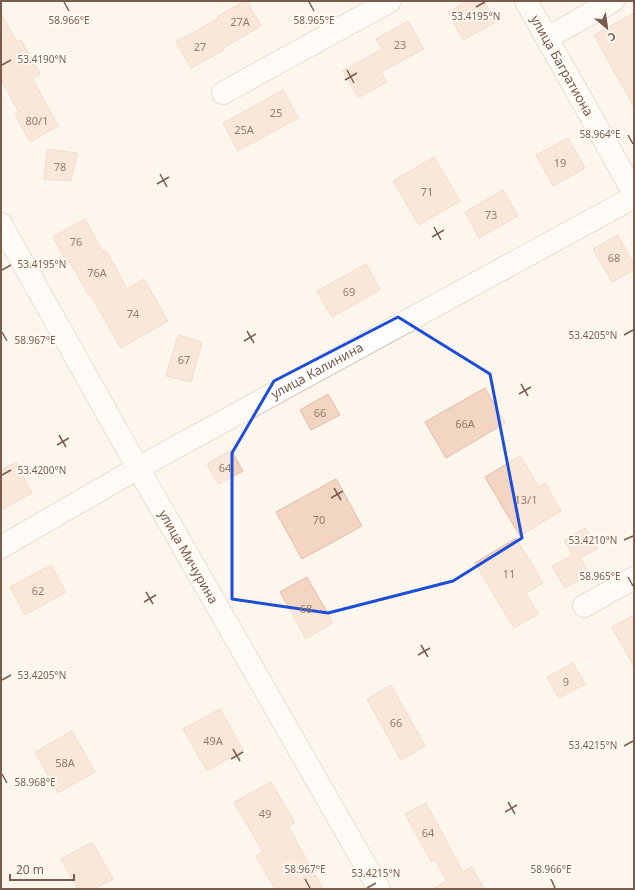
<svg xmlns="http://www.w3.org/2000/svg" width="635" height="890" font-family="'Noto Sans',sans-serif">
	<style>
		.building { fill: #f3d5c3; stroke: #e6bba3 }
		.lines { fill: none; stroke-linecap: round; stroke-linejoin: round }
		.minor-casing { stroke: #d1beb0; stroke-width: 24 }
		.minor { stroke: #fff; stroke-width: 22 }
		.marked { fill: none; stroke: #1d4ed8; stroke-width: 3; stroke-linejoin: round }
		.ticks { fill: none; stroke: #7a5c4d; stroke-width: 1.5 }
		.labels { text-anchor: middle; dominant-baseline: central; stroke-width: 3.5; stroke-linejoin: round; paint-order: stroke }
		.number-label { font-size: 11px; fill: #987a6a }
		.street-label { font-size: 13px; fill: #7a5c4d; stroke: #fffaf3 }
		.ticks-label { font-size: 10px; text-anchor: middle; fill: #7a5c4d; stroke: #fffaf3; stroke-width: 3.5; stroke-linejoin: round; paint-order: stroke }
	</style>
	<rect width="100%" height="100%" fill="#fdf6ec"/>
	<g class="building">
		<path d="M245,1H247L261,26L223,48L224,50L191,68L176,42L219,18L218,16Z"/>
		<path d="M468,1H484L496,22L463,40L448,12Z"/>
		<path d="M634,13V107L594,35Z"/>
		<path d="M1,14L17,42L21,40L40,74L32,78L58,126L30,142L15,114L19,112L1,80Z"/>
		<path d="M408,21L424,49L381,72L387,82L358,98L343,71L382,49L376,39Z"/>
		<path d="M283,90L298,118L238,151L223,123Z"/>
		<path d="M568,138L585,168L553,186L536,155Z"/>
		<path d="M47,149L77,153L71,181L44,179Z"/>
		<path d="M434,157L460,201L419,225L393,181Z"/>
		<path d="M503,190L518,216L479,238L465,212Z"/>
		<path d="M85,219L103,252L106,250L127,289L144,279L168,321L121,348L90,294H88L70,262L67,263L53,237Z"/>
		<path d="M618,235L634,265V270L612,282L593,249Z"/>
		<path d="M366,264L380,290L332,317L317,291Z"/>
		<path d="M178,335L202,342L191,382L166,376Z"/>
		<path d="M485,388L505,423L446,458L425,422Z"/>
		<path d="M328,394L340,415L311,430L300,410Z"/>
		<path d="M231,450L243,471L218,484L207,464Z"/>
		<path d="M520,456L539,487L545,483L561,511L520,536L485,477Z"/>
		<path d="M16,462L32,493L1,510V470Z"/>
		<path d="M336,479L362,526L302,559L276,512Z"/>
		<path d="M585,528L597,549L580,558L590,574L565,588L552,566L573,555L564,540Z"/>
		<path d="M516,538L543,583L526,593L538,614L514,628L475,563Z"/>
		<path d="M51,565L66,592L25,615L10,587Z"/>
		<path d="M307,577L333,623L306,639L280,592Z"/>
		<path d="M634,615V667L612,627Z"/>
		<path d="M573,663L585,684L559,698L547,677Z"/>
		<path d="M391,685L425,746L401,760L367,699Z"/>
		<path d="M220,709L243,750L207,771L183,729Z"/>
		<path d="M72,731L95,772L58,793L35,752Z"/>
		<path d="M271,782L295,823L288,826L323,889H275L256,856L263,852L234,802Z"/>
		<path d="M426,803L463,872L472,867L484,889H432L447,881L435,859L431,861L405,814Z"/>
		<path d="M92,842L113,879L94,889H78L61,859Z"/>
	</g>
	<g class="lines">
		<defs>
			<g id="minor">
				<path id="s1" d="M526,1L634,193"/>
				<path d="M547,38L613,1"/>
				<path d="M223,93L390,1"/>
				<path id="s2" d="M1,224L138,468L379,889"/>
				<path id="s3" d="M1,547L138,468L634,197"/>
				<path d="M584,606L634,578"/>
			</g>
		</defs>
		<use href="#minor" class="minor-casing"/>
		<use href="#minor" class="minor"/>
	</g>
	<path d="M0 0H635V890H0ZM398,317L490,374L522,538L453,581L328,613L232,599V453L274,381Z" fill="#fdf6ec" fill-opacity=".55" fill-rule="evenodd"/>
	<path class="marked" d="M398,317L490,374L522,538L453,581L328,613L232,599V453L274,381Z"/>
	<path class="ticks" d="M64,2L69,11M309,2L314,11M476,7L485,2M2,65L11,60M347,70L354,83M345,80L357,73M628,135L633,144M160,174L167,187M157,184L169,177M434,227L441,240M432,237L444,230M2,270L11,265M247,331L254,343M2,332L7,341M624,335L633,330M244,341L256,334M521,384L528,396M519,394L531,387M59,435L66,447M57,445L69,438M2,475L11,470M334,488L341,500M331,498L343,491M624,540L633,536M628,577L633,586M146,592L153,604M144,602L156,595M421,645L428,657M418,655L430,648M2,680L11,675M624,746L633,741M233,749L240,761M231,759L243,752M2,774L7,783M508,802L515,814M505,812L517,805M305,879L310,888M551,879L555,888M367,888L376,883"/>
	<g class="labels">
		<g class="number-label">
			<text x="240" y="21">27А</text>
			<text x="400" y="44">23</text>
			<text x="200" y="46">27</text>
			<text x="276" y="112">25</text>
			<text x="37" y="120">80/1</text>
			<text x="244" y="129">25А</text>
			<text x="560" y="162">19</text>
			<text x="60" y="166">78</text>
			<text x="427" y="191">71</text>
			<text x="491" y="214">73</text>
			<text x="76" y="241">76</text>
			<text x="614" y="257">68</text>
			<text x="97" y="272">76А</text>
			<text x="349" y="291">69</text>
			<text x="133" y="313">74</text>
			<text x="184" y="359">67</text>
			<text x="320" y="412">66</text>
			<text x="465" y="423">66А</text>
			<text x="225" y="467">64</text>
			<text x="526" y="499">13/1</text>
			<text x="319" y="519">70</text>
			<text x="509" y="573">11</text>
			<text x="38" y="590">62</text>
			<text x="306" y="608">68</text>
			<text x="566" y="681">9</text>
			<text x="396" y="722">66</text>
			<text x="213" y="740">49А</text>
			<text x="65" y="762">58А</text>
			<text x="265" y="813">49</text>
			<text x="428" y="832">64</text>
		</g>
		<g class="street-label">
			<text stroke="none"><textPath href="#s1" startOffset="74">улица Багратиона</textPath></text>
			<text stroke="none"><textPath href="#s3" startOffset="362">улица Калинина</textPath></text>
			<text stroke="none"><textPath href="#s2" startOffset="382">улица Мичурина</textPath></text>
		</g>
	</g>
	<g class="ticks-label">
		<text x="476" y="20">53.4195°N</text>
		<text x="69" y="24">58.966°E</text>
		<text x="314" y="24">58.965°E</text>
		<text x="42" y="63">53.4190°N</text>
		<text x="600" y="138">58.964°E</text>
		<text x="42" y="268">53.4195°N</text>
		<text x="593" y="339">53.4205°N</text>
		<text x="35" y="344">58.967°E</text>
		<text x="42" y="474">53.4200°N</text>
		<text x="593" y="544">53.4210°N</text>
		<text x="600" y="580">58.965°E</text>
		<text x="42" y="679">53.4205°N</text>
		<text x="593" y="749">53.4215°N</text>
		<text x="35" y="786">58.968°E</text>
		<text x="305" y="873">58.967°E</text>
		<text x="551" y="873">58.966°E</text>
		<text x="376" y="877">53.4215°N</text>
	</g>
	<rect width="635" height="890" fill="none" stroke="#7a5c4d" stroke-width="4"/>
	<g transform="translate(607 28) rotate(151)" stroke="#fffaf3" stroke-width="3" paint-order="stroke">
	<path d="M0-3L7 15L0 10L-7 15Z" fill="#7a5c4d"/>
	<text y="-6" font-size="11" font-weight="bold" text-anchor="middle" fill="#7a5c4d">С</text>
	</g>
	<path d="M10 874v6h64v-6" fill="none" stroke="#7a5c4d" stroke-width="2"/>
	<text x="16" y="874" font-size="12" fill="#7a5c4d" stroke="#fffaf3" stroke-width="3" paint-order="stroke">20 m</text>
</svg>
